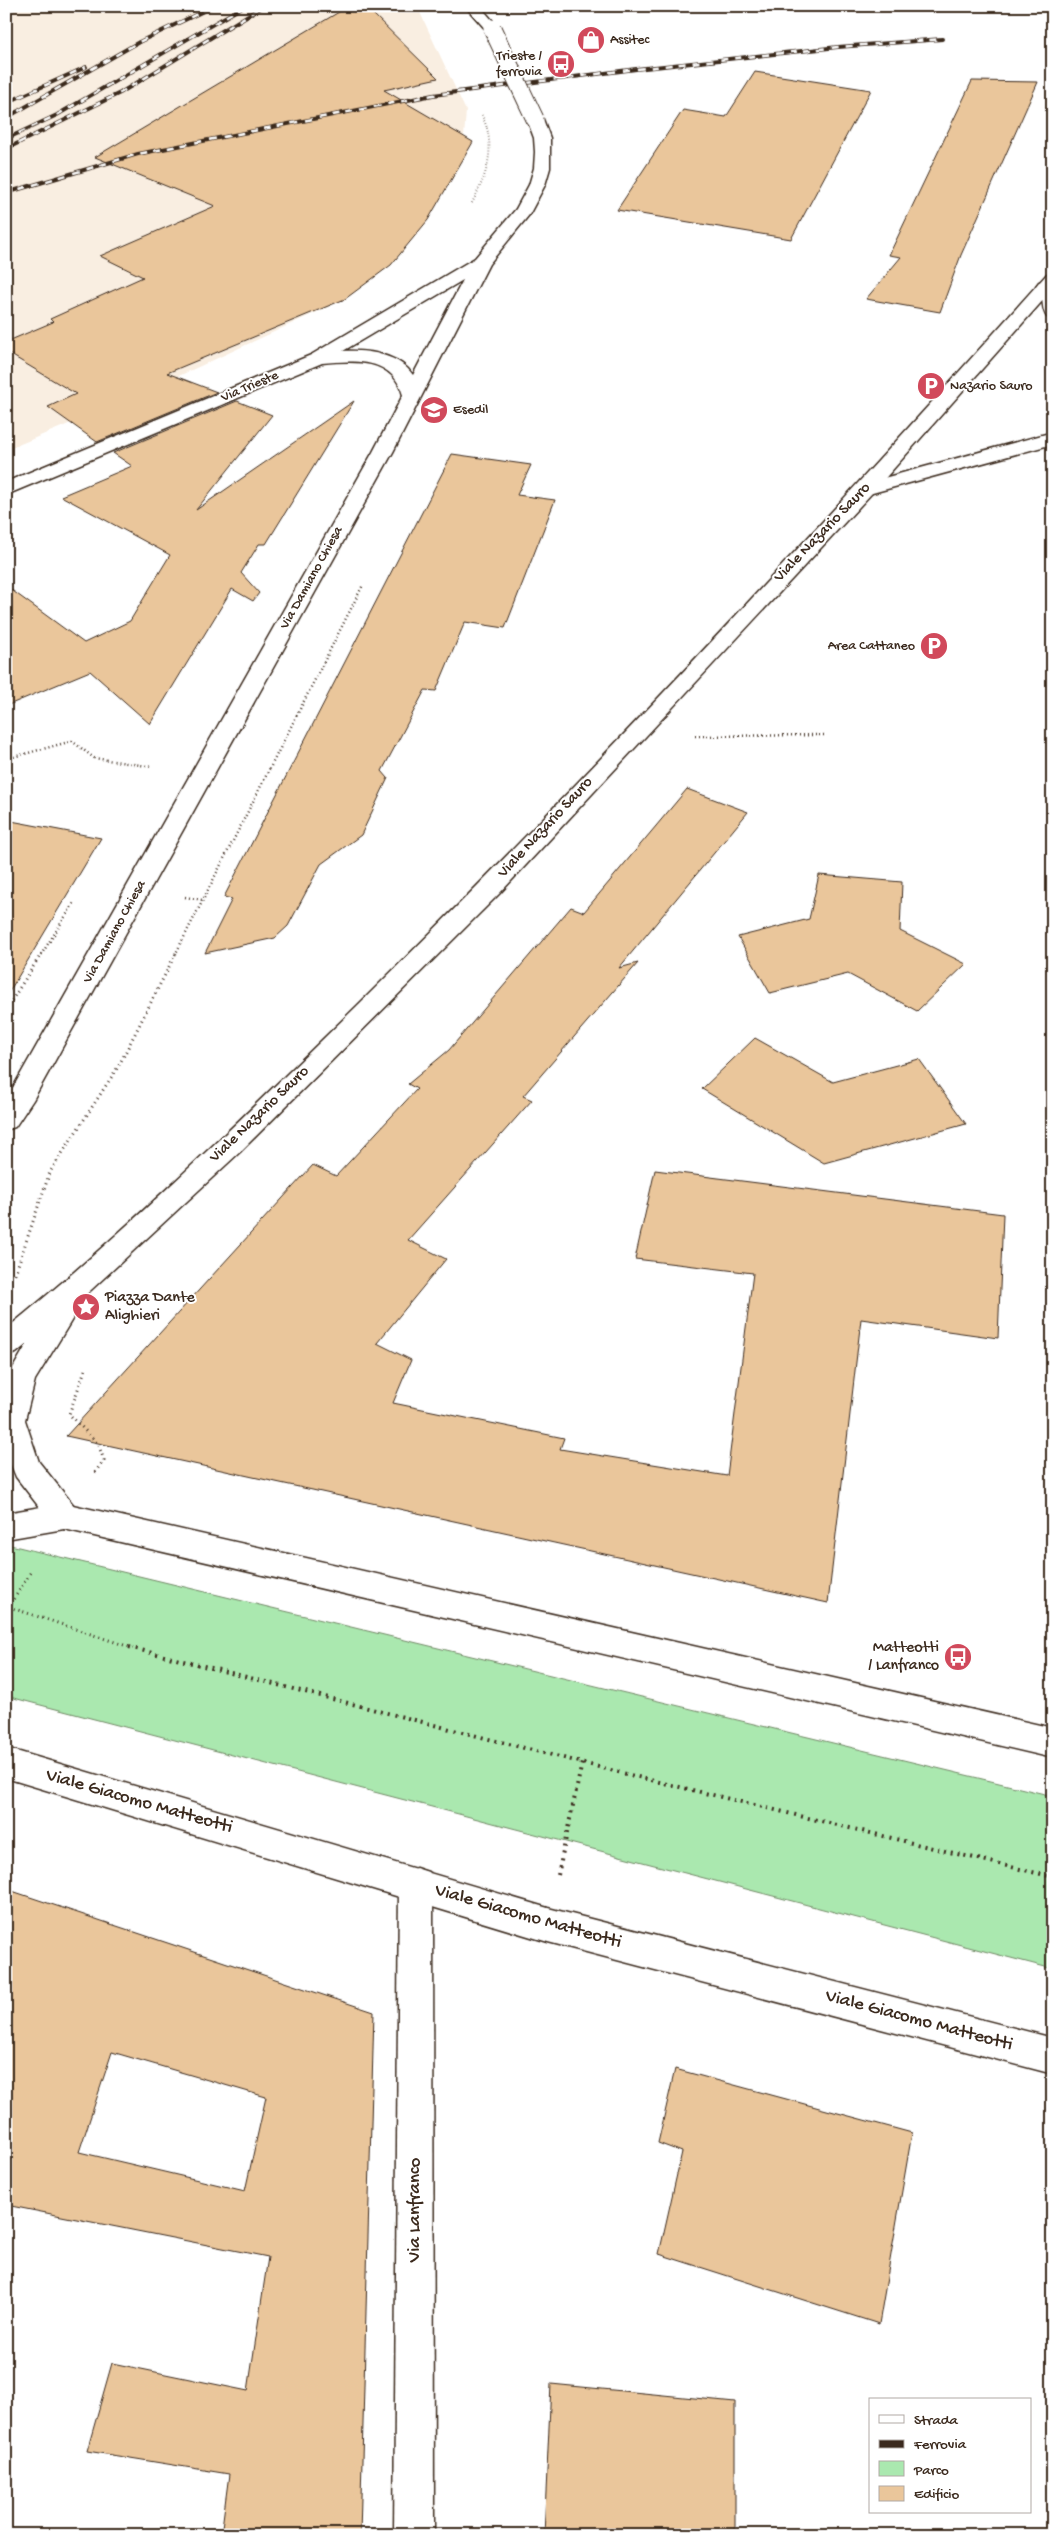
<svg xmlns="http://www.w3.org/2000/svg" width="1059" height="2541" font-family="'Gochi Hand',sans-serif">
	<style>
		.built { fill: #f9eee1 }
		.green { fill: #aae8af; stroke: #728966 }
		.building { fill: #eac69b; stroke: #3b2a1e; fill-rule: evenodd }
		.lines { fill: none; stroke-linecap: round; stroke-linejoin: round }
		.service-casing { stroke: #3b2a1e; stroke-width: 3 }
		.minor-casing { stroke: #3b2a1e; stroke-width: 3 }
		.tertiary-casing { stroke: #3b2a1e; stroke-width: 3 }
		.secondary-casing { stroke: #3b2a1e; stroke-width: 3 }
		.path-far3 { stroke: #3b2a1e; stroke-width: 2; stroke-dasharray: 0.5 2.5; stroke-linecap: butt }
		.path-far2 { stroke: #3b2a1e; stroke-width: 2.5; stroke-dasharray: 1 3; stroke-linecap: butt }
		.path-far1 { stroke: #3b2a1e; stroke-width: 3; stroke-dasharray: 1 4; stroke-linecap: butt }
		.path { stroke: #3b2a1e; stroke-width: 4; stroke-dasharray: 2 5; stroke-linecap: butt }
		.service { fill: #fff; fill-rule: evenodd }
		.minor { fill: #fff; fill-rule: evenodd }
		.tertiary { fill: #fff; fill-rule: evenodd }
		.secondary { fill: #fff; fill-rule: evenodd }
		.rail-casing { stroke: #3b2a1e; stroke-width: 4 }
		.rail { stroke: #fff; stroke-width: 2.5; stroke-dasharray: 7; stroke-linecap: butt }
		.secondary-bridge-casing { stroke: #3b2a1e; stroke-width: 19; stroke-linecap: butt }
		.path-bridge { stroke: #3b2a1e; stroke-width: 2; stroke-dasharray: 0.5 2.5; stroke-linecap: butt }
		.secondary-bridge { stroke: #fff; stroke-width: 17 }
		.labels { text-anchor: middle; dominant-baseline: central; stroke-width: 4; stroke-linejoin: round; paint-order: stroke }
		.far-poi-label { font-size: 14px; fill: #3b2a1e; stroke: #fff; text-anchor: start }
		.far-street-label { font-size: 14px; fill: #3b2a1e; stroke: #fff }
		.street-label { font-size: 16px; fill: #3b2a1e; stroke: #fff }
		.poi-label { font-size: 16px; fill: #3b2a1e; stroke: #fff; text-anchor: start }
		.near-street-label { font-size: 19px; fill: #3b2a1e; stroke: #fff }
	</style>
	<rect width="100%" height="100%" fill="#fff"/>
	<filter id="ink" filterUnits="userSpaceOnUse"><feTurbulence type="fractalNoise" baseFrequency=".02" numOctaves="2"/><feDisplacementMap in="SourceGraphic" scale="10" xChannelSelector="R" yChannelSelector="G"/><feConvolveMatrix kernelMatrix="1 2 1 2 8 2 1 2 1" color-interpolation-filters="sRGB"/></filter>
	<g filter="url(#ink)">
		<path class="built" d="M22,6H417L466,111L464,137L466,152L345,299L129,399L6,450V13Z"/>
		<path class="green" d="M6,1544L1053,1796V1969L6,1696Z"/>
		<g class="building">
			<path d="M349,6H365L438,78L384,90L473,142L428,220L391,265L345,299L167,373L217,392L97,442L48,407L76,394L6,352V342L53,322L50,319L143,277L100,256L215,206L95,157Z"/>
			<path d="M755,72L871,90L791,239L617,210L683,110L726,117Z"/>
			<path d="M972,81L1038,82L961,255L940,312L866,299L901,257L889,255Z"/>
			<path d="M237,401L272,415L196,510L354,401L266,544H259L241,573L259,593L253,601L232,589L150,724L90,671L6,706V586L84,643L130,621L170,555L61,496L132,466L113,453Z"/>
			<path d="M452,454L531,465L517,495L555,500L505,628L465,622L436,691L425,690L382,771L388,778L361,835L321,864L288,926L275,938L205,953L232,899L224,897Z"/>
			<path d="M687,789L748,812L619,968L638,963L523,1096L532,1100L408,1240L446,1259L377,1343L411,1360L393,1403L564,1438L560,1449L727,1476L753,1273L635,1259L655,1170L1003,1214L998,1338L861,1319L828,1603L66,1436L313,1165L336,1176L417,1089L408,1084L449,1050L571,907L584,912Z"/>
			<path d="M6,820L101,838L6,997Z"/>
			<path d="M819,875L902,882L900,931L966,964L917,1011L848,974L770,993L738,937L809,919Z"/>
			<path d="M755,1038L833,1082L919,1059L966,1124L824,1163L702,1089Z"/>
			<path d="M6,1889L374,2012L360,2535H221L229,2474L87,2451L112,2363L248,2391L268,2257L6,2205ZM112,2052L266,2097L245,2191L79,2152Z"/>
			<path d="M675,2069L912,2133L879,2324L659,2254L682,2152L658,2143Z"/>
			<path d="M551,2384L735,2402V2535H544Z"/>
		</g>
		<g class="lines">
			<defs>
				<g id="service">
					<path d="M1045,281L1053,284V318L1047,317C1040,307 1046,299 1036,286L1039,282Z"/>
					<path d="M1053,432V444L865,495L858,493L855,489L858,485Z"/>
				</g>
				<g id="minor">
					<path d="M1053,273V289L872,493L499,894L240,1152L78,1302L80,1305L76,1313L35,1380L25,1420L39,1462L75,1507L79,1516L75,1525L64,1529L53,1525L16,1477L6,1453V1380L27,1344L16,1353L6,1356V1329C130,1229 243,1117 357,1006C596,771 823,524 1047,274Z"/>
					<path d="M416,1868L428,1872L433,1884L434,2535H394L399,1884L404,1872Z"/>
				</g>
				<g id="tertiary">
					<path d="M64,1503L1053,1728V1758L64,1529L6,1539V1513Z"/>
					<path d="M6,1748L548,1908L1053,2038V2074L548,1942L6,1778Z"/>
				</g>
				<g id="secondary">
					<path d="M465,6H480L499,28L497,31H487Z"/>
					<path d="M535,114L543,119L550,138V168L545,185L529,215L489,264L393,452L33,1100L15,1127L6,1130V1100L373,452L403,395C393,357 354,360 322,363L6,495V482L311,355L475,258L516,209L529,185L534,168L535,152L534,138L527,119ZM463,280L413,375C398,354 368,350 343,351Z"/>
				</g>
			</defs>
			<use href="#service" class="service-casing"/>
			<use href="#minor" class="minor-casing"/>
			<use href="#tertiary" class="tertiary-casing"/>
			<use href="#secondary" class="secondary-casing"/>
			<path class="path-far3" d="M472,203C485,178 494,156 487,128"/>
			<g class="path-far2">
				<path d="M695,736L827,735"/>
				<path d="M6,759L72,741L94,758L153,767"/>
				<path d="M185,897L203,900"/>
				<path d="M41,955L74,903"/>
				<path d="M175,955L363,585"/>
			</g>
			<g class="path-far1">
				<path d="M6,1009L42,953"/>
				<path d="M15,1274L50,1172L118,1067L176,953"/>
				<path d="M85,1370L69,1414L98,1444L104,1460L93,1475"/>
				<path d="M9,1607L133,1648"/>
				<path d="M6,1612L32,1570"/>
			</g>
			<g class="path">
				<path d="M129,1647L630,1775L1053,1877"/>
				<path d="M558,1875L582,1763"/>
			</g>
			<use href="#service" class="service"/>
			<use href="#minor" class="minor"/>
			<use href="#tertiary" class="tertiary"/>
			<use href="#secondary" class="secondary"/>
			<defs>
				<g id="rail">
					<path d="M6,103L86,67"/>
					<path d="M6,118L139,42L214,6"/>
					<path d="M6,139L57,115L244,6"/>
					<path d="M6,149L120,93L263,6"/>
					<path d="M6,193L138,154L433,95L636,69L838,47L942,39"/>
				</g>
			</defs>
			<use href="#rail" class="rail-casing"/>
			<use href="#rail" class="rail"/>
			<defs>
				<path id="secondary-bridge" d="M492,28L535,119"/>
			</defs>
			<use href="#secondary-bridge" class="secondary-bridge-casing"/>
			<path class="path-bridge" d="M482,115L487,128"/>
			<use href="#secondary-bridge" class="secondary-bridge"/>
		</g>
	</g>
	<defs>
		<symbol id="shop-disc" viewBox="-11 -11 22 22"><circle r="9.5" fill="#d1495b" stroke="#fff"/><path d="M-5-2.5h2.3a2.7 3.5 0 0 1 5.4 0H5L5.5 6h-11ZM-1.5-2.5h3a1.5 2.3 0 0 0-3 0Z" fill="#fff"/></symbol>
		<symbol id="bus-disc" viewBox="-11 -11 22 22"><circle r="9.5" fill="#d1495b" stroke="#fff"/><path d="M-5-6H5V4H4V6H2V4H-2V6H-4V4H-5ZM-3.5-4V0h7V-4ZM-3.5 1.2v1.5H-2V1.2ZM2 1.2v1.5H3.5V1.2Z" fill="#fff"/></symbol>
		<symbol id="parking-disc" viewBox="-11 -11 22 22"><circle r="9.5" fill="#d1495b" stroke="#fff"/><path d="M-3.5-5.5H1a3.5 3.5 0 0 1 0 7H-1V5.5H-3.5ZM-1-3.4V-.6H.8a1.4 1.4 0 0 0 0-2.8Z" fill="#fff"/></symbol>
		<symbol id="school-disc" viewBox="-11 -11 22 22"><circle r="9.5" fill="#d1495b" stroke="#fff"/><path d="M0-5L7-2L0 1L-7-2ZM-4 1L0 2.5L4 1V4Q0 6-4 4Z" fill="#fff"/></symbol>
		<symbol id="sight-disc" viewBox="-11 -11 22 22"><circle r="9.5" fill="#d1495b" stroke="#fff"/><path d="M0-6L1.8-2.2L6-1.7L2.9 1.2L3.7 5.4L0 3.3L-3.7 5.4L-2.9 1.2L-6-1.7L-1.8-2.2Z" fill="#fff"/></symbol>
	</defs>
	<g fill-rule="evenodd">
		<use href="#shop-disc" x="575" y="24" width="32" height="32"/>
		<use href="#bus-disc" x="545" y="48" width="32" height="32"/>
		<use href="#parking-disc" x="915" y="370" width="32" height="32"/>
		<use href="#school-disc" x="418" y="394" width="32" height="32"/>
		<use href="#parking-disc" x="918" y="630" width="32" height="32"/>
		<use href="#sight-disc" x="70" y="1291" width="32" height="32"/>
		<use href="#bus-disc" x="942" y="1641" width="32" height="32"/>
	</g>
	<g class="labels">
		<g class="far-poi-label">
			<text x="610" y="40">Assitec</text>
			<text x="542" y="56" text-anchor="end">Trieste /<tspan x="542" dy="16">ferrovia</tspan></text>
			<text x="950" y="386">Nazario Sauro</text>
			<text x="453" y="410">Esedil</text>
			<text x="915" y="646" text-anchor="end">Area Cattaneo</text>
		</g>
		<g class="far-street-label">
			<text transform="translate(250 387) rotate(-23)">Via Trieste</text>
			<text transform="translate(312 578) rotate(-61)">Via Damiano Chiesa</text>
			<text transform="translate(115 932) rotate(-61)">Via Damiano Chiesa</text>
		</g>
		<g class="street-label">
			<text transform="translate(823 533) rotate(-46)">Viale Nazario Sauro</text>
			<text transform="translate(546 828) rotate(-47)">Viale Nazario Sauro</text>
			<text transform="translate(260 1115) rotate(-44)">Viale Nazario Sauro</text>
		</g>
		<g class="poi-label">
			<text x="105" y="1298">Piazza Dante<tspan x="105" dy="18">Alighieri</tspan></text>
			<text x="939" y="1648" text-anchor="end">Matteotti<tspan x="939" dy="18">/ Lanfranco</tspan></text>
		</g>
		<g class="near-street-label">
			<text transform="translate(139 1802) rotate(16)">Viale Giacomo Matteotti</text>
			<text transform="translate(528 1917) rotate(16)">Viale Giacomo Matteotti</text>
			<text transform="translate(919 2021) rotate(15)">Viale Giacomo Matteotti</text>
			<text transform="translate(415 2210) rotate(-90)">Via Lanfranco</text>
		</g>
	</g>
	<rect width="1059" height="2541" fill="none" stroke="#fff" stroke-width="25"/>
	<rect x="12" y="12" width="1034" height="2516" fill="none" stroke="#3b2a1e" stroke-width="2" filter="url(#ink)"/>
	<rect x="869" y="2398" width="162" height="115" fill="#ffffff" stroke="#b1aaa5"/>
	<rect x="879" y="2415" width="25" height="8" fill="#ffffff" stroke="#b1aaa5"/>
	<text x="914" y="2424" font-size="15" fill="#3b2a1e">Strada</text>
	<rect x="879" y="2440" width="25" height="8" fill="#3b2a1e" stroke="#b1aaa5"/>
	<text x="914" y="2448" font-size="15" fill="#3b2a1e">Ferrovia</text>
	<rect x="879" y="2461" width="25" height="15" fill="#aae8af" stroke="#b1aaa5"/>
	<text x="914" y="2474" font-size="15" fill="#3b2a1e">Parco</text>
	<rect x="879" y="2486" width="25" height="15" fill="#eac69b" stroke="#b1aaa5"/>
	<text x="914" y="2498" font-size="15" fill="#3b2a1e">Edificio</text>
</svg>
